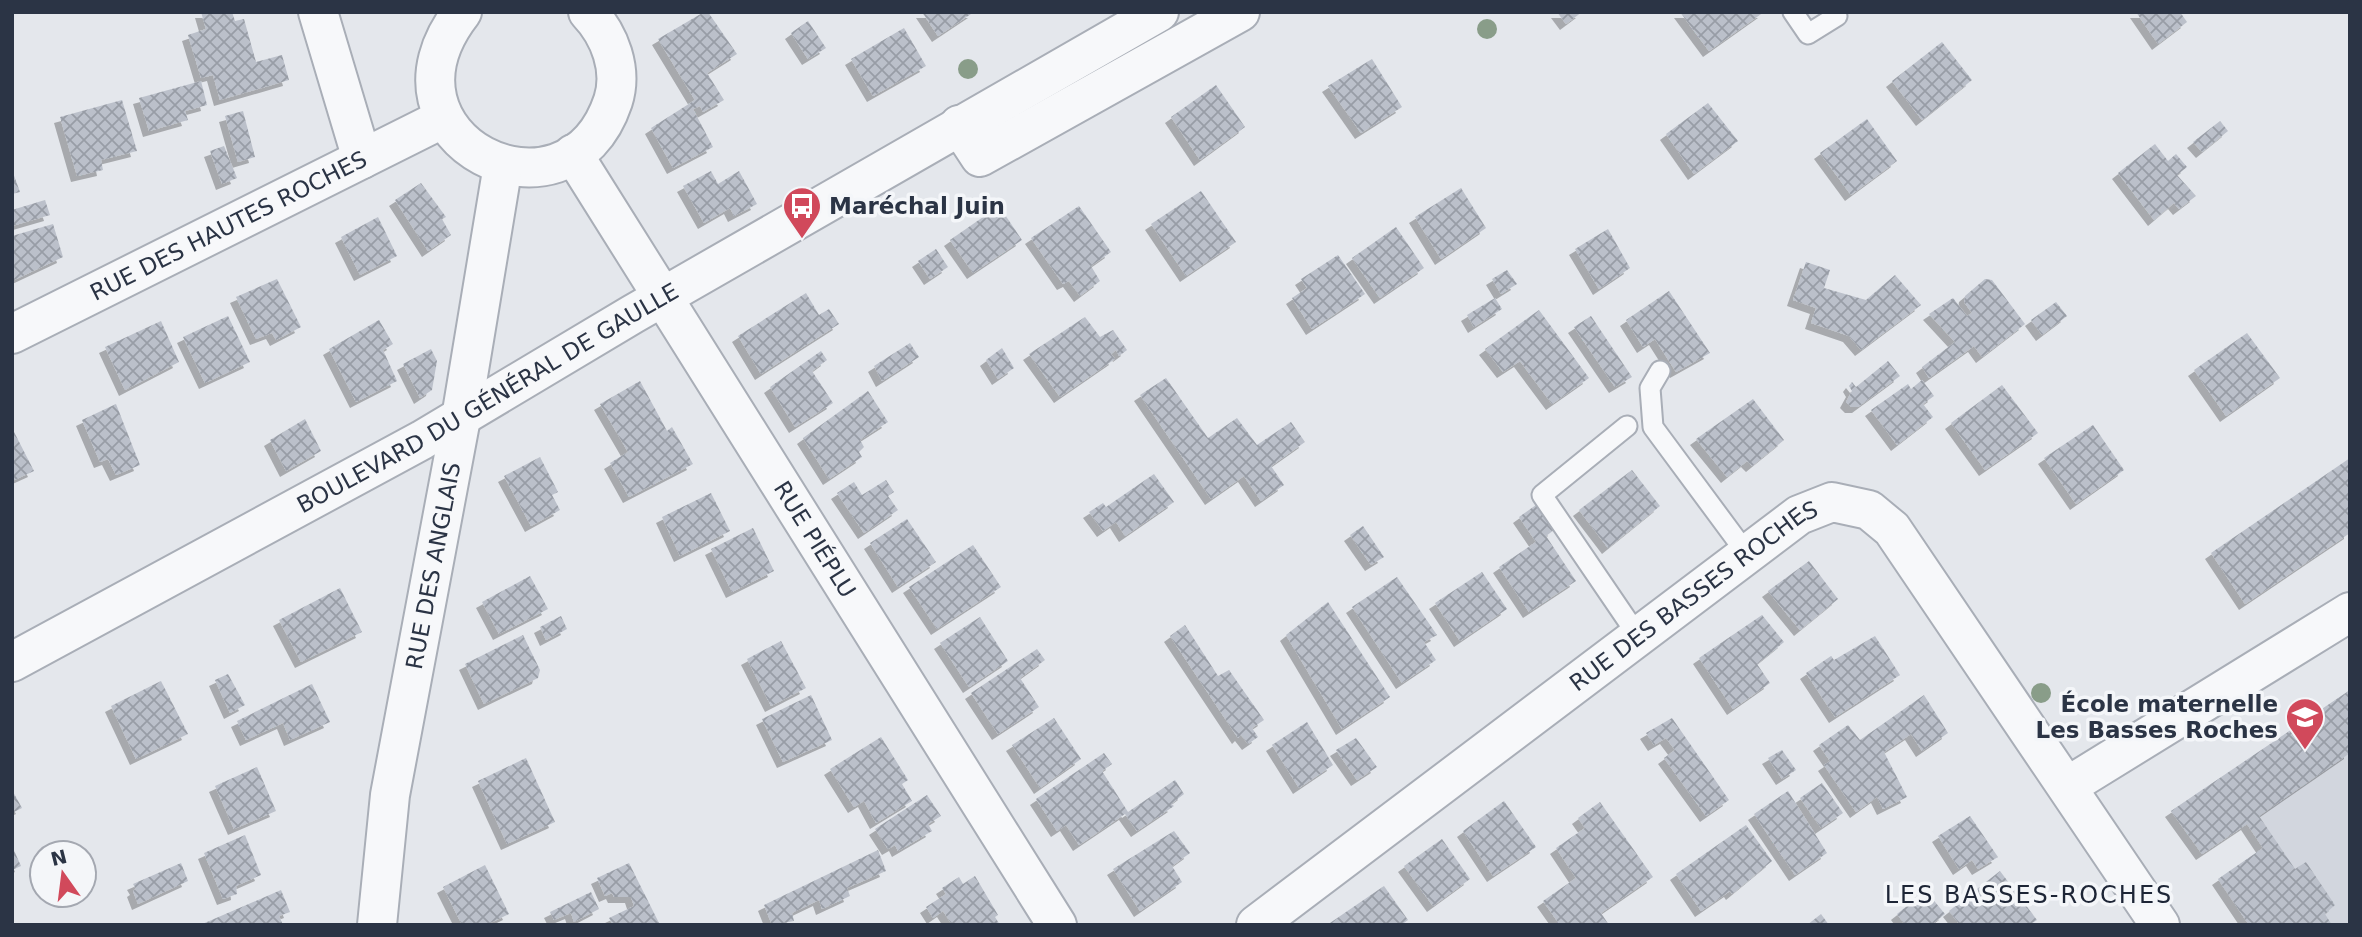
<svg xmlns="http://www.w3.org/2000/svg" width="2362" height="937" font-family="'DejaVu Sans',sans-serif">
	<style>
		.built { fill: #d2d6de }
		.building { fill: url(#building-cross-hatch); filter: url(#shadow) }
		.lines { fill: none; stroke-linecap: round; stroke-linejoin: round }
		.service-casing { stroke: #a9aeb7; stroke-width: 23 }
		.minor-casing { stroke: #a9aeb7; stroke-width: 42 }
		.tertiary-casing { stroke: #a9aeb7; stroke-width: 42 }
		.service { stroke: #f7f8fa; stroke-width: 19 }
		.minor { stroke: #f7f8fa; stroke-width: 38 }
		.tertiary { stroke: #f7f8fa; stroke-width: 38 }
		.tree { fill: #899d89 }
		.labels { text-anchor: middle; dominant-baseline: central; stroke-width: 7; stroke-linejoin: round; paint-order: stroke }
		.poi-label { font-size: 23px; font-weight: bold; fill: #2b3445; stroke: #f4f6f9; text-anchor: start }
		.street-label { font-size: 23px; fill: #2b3445; stroke: #f4f6f9 }
		.neighbourhood-label { font-size: 24px; letter-spacing: 2px; fill: #1d2536; stroke: #f4f6f9 }
	</style>
	<defs>
		<pattern id="building-cross-hatch" width="8" height="8" patternUnits="userSpaceOnUse" patternTransform="scale(1.75)"><rect width="8" height="8" fill="#bbc0ca"/><path d="M0 0l8 8M0 8l8-8" fill="none" stroke="#989da6"/></pattern>
		<filter id="shadow"><feDropShadow dx="-6" dy="6" stdDeviation="0" flood-color="#0004"/></filter>
	</defs>
	<rect width="100%" height="100%" fill="#e4e7ec"/>
	<path class="built" d="M2350,690V925H2249L2218,879L2263,848L2247,824L2202,854L2171,811Z"/>
	<g class="building">
		<path d="M201,12H232L235,21L244,19L256,62L282,55L289,80L220,100L213,75L201,78L188,35L206,29Z"/>
		<path d="M704,12H708L737,54L707,73L724,100L703,112L700,106L693,109L713,147L673,168L651,128L695,100L658,39Z"/>
		<path d="M922,12H974L938,36Z"/>
		<path d="M1557,12H1582L1566,24Z"/>
		<path d="M1680,12H1764L1709,51Z"/>
		<path d="M2136,12H2180L2187,22L2158,44Z"/>
		<path d="M808,21L826,48L808,59L791,33Z"/>
		<path d="M904,28L926,66L873,96L851,59Z"/>
		<path d="M1942,42L1972,80L1922,120L1892,81Z"/>
		<path d="M1372,59L1402,107L1361,133L1328,86Z"/>
		<path d="M201,81L207,105L185,111L188,120L149,131L139,98Z"/>
		<path d="M1216,85L1245,127L1200,160L1171,117Z"/>
		<path d="M122,100L137,151L101,160L103,170L77,176L60,117Z"/>
		<path d="M1708,103L1738,141L1694,174L1666,134Z"/>
		<path d="M243,111L255,157L238,162L225,116Z"/>
		<path d="M1867,119L1897,161L1851,195L1820,153Z"/>
		<path d="M2220,121L2228,131L2202,152L2193,142Z"/>
		<path d="M2155,144L2168,161L2176,154L2187,167L2177,175L2196,196L2179,209L2174,203L2154,220L2118,173Z"/>
		<path d="M224,146L237,178L222,184L210,151Z"/>
		<path d="M12,170L20,192L12,194Z"/>
		<path d="M711,171L718,184L739,171L757,204L734,216L730,208L704,223L683,186Z"/>
		<path d="M421,183L446,217L442,219L451,235L428,251L395,200Z"/>
		<path d="M1461,188L1486,228L1441,259L1415,217Z"/>
		<path d="M1201,191L1236,242L1186,276L1151,224Z"/>
		<path d="M45,200L50,215L12,226V210Z"/>
		<path d="M999,206L1022,240L973,273L950,240Z"/>
		<path d="M1079,206L1111,252L1091,266L1100,281L1080,296L1069,281L1063,284L1031,238Z"/>
		<path d="M378,217L397,256L360,275L341,237Z"/>
		<path d="M53,224L63,257L12,281V236Z"/>
		<path d="M1396,227L1424,268L1380,298L1352,258Z"/>
		<path d="M1608,229L1630,268L1599,289L1575,249Z"/>
		<path d="M936,249L948,267L930,279L918,261Z"/>
		<path d="M1338,255L1365,294L1312,329L1292,298L1307,288L1301,279Z"/>
		<path d="M1806,262L1830,270L1824,288L1866,300L1895,275L1921,305L1861,350L1849,336L1811,323L1816,308L1793,300Z"/>
		<path d="M1507,270L1517,284L1501,294L1492,279Z"/>
		<path d="M277,279L301,327L276,340L272,333L256,339L236,297Z"/>
		<path d="M1985,279L1992,280L2025,324L1982,357L1974,346L1929,378L1922,367L1955,342L1929,314L1953,298L1967,316L1972,313L1964,302L1965,296Z"/>
		<path d="M1669,291L1710,353L1676,372L1655,339L1643,347L1626,320Z"/>
		<path d="M806,293L819,315L829,309L839,324L761,374L738,336Z"/>
		<path d="M1495,298L1502,309L1474,327L1467,315Z"/>
		<path d="M2056,302L2067,316L2042,335L2031,320Z"/>
		<path d="M1539,310L1589,378L1552,404L1520,361L1503,372L1485,349Z"/>
		<path d="M228,316L250,362L205,383L183,337Z"/>
		<path d="M1591,316L1632,377L1615,387L1574,327Z"/>
		<path d="M1085,317L1100,337L1113,330L1127,350L1119,356L1116,350L1111,354L1115,359L1060,397L1029,354Z"/>
		<path d="M379,320L393,344L383,350L397,381L356,402L329,349Z"/>
		<path d="M161,321L179,362L125,390L105,347Z"/>
		<path d="M2247,333L2280,378L2226,416L2194,370Z"/>
		<path d="M910,343L919,357L882,381L874,366Z"/>
		<path d="M1002,348L1014,368L998,379L986,360Z"/>
		<path d="M431,349L437,361L432,390L420,398L403,364Z"/>
		<path d="M821,351L827,360L812,371L833,403L795,427L770,387Z"/>
		<path d="M1888,361L1900,376L1858,407H1851L1846,402L1852,391L1849,386L1852,382L1856,387Z"/>
		<path d="M1166,378L1208,438L1237,418L1257,445L1291,422L1305,442L1271,466L1284,485L1261,501L1244,476L1211,499L1140,395Z"/>
		<path d="M1922,380L1934,396L1923,404L1933,417L1897,445L1871,410L1908,384L1911,389Z"/>
		<path d="M640,381L667,431L672,427L693,464L629,497L610,463L628,452L600,404Z"/>
		<path d="M2002,385L2038,433L1985,470L1951,423Z"/>
		<path d="M868,391L888,422L860,440L864,447L859,452L862,457L829,479L803,438Z"/>
		<path d="M1753,399L1784,440L1752,466L1747,461L1727,477L1696,439Z"/>
		<path d="M116,404L140,465L116,475L108,459L100,462L82,420Z"/>
		<path d="M305,419L321,451L286,471L270,440Z"/>
		<path d="M2093,425L2124,470L2076,504L2044,458Z"/>
		<path d="M12,428L34,471L12,481Z"/>
		<path d="M540,457L558,492L552,495L560,510L531,526L504,476Z"/>
		<path d="M2350,458V533L2245,604L2211,553Z"/>
		<path d="M1632,470L1660,506L1608,548L1579,510Z"/>
		<path d="M1154,474L1174,502L1125,536L1116,522L1103,531L1089,512L1103,503L1106,507Z"/>
		<path d="M886,480L894,492L888,496L898,510L864,533L837,493L854,482L862,495Z"/>
		<path d="M711,493L730,531L680,556L662,517Z"/>
		<path d="M1536,505L1554,530L1546,536L1576,581L1529,612L1499,567L1536,542L1519,517Z"/>
		<path d="M907,519L936,562L898,587L870,543Z"/>
		<path d="M1363,526L1384,557L1371,565L1350,535Z"/>
		<path d="M753,528L774,571L732,592L711,549Z"/>
		<path d="M973,545L1001,587L937,629L909,587Z"/>
		<path d="M1809,561L1838,599L1800,630L1768,591Z"/>
		<path d="M1482,572L1507,609L1460,641L1435,603Z"/>
		<path d="M530,576L548,609L499,634L482,602Z"/>
		<path d="M1397,577L1437,635L1424,642L1436,660L1402,683L1352,607Z"/>
		<path d="M340,588L362,632L301,662L279,620Z"/>
		<path d="M1328,602L1390,697L1342,729L1286,635Z"/>
		<path d="M1762,615L1784,642L1757,664L1770,683L1733,709L1699,658Z"/>
		<path d="M561,616L567,629L546,640L540,627Z"/>
		<path d="M980,617L1008,661L969,687L940,643Z"/>
		<path d="M1185,625L1218,676L1229,670L1264,720L1252,728L1258,737L1248,744L1241,735L1238,738L1170,636Z"/>
		<path d="M523,635L540,670L538,678L484,704L465,664Z"/>
		<path d="M1875,636L1900,675L1835,717L1806,673L1831,656L1834,660Z"/>
		<path d="M781,641L806,688L771,706L747,659Z"/>
		<path d="M1037,649L1045,660L1020,678L1039,707L998,734L971,693Z"/>
		<path d="M228,674L245,705L230,713L215,680Z"/>
		<path d="M161,681L188,734L136,759L111,706Z"/>
		<path d="M312,684L330,722L290,740L283,723L246,740L237,721Z"/>
		<path d="M2350,690V753L2259,816L2295,869L2306,862L2335,905L2325,914L2332,925H2249L2218,879L2263,848L2247,824L2202,854L2171,811Z"/>
		<path d="M811,695L832,740L783,762L762,719Z"/>
		<path d="M1924,695L1948,733L1922,751L1911,734L1884,752L1907,797L1883,809L1877,797L1856,812L1824,765L1830,761L1819,745L1848,725L1860,740Z"/>
		<path d="M1054,718L1081,759L1040,788L1012,745Z"/>
		<path d="M1672,718L1729,800L1706,816L1664,758L1675,750L1666,738L1654,745L1646,733Z"/>
		<path d="M1307,722L1333,765L1299,788L1272,745Z"/>
		<path d="M881,737L908,780L902,784L912,801L876,823L864,801L854,807L830,769Z"/>
		<path d="M1356,738L1377,767L1357,780L1336,750Z"/>
		<path d="M1782,750L1796,770L1782,779L1768,758Z"/>
		<path d="M1104,753L1112,764L1102,771L1128,812L1175,780L1184,794L1171,804L1174,806L1137,831L1125,814L1079,845L1066,825L1057,831L1036,799Z"/>
		<path d="M526,758L555,822L507,844L478,781Z"/>
		<path d="M257,767L276,811L234,829L215,786Z"/>
		<path d="M1822,783L1843,813L1821,828L1800,798Z"/>
		<path d="M12,790L22,808L12,813Z"/>
		<path d="M1788,791L1827,853L1795,875L1754,814Z"/>
		<path d="M927,795L941,816L928,824L932,831L898,851L895,845L888,849L875,829Z"/>
		<path d="M1504,801L1536,847L1493,876L1463,831Z"/>
		<path d="M1600,802L1653,877L1601,913L1609,925H1560L1543,901L1576,878L1556,848L1585,828L1578,818Z"/>
		<path d="M1970,816L1998,857L1978,869L1972,860L1959,869L1938,836Z"/>
		<path d="M1746,825L1772,861L1732,894L1730,891L1701,911L1676,874Z"/>
		<path d="M1174,831L1190,853L1172,866L1182,882L1140,911L1113,869Z"/>
		<path d="M245,835L261,875L236,886L237,894L223,899L204,853Z"/>
		<path d="M1442,839L1470,879L1433,906L1404,866Z"/>
		<path d="M12,846L21,866L12,870Z"/>
		<path d="M878,850L886,871L847,888L850,896L822,909L819,900L792,913L794,921L772,925L764,905Z"/>
		<path d="M181,863L188,881L138,904L133,891L136,889L133,884Z"/>
		<path d="M629,863L660,925H613L609,918L634,906L631,897H614L612,893L605,896L597,878Z"/>
		<path d="M485,865L509,914L486,925H462L443,887Z"/>
		<path d="M2000,871L2037,920L2029,925H1960L1949,911Z"/>
		<path d="M975,876L998,915L995,917L1000,925H952L943,911L933,918L926,907L946,894L942,888L959,877L963,884Z"/>
		<path d="M1384,886L1408,920L1401,925H1327Z"/>
		<path d="M281,890L290,912L279,916L283,925H200Z"/>
		<path d="M1926,891L1945,914L1931,925H1905L1897,914Z"/>
		<path d="M591,892L599,909L574,922L571,913L554,920L550,912Z"/>
		<path d="M1821,914L1829,925H1807Z"/>
	</g>
	<g class="lines">
		<defs>
			<g id="service">
				<path d="M1793,12L1808,34L1837,16"/>
				<path d="M1660,371L1650,388L1653,427L1747,554"/>
				<path d="M1627,426L1542,495L1638,636"/>
			</g>
			<g id="minor">
				<path d="M318,12L362,159"/>
				<path d="M462,12C363,139 567,239 613,101C623,70 610,35 588,12"/>
				<path d="M959,125L980,157L1240,12"/>
				<path id="s1" d="M573,154L1057,925"/>
				<path id="s2" d="M12,334L444,118"/>
				<path d="M2068,786L2350,612"/>
				<path id="s3" d="M377,925L390,795L461,418L503,165"/>
				<path id="s4" d="M1256,925L1799,515L1832,502L1869,510L1892,529L2160,925"/>
			</g>
			<g id="tertiary">
				<path id="s5" d="M12,662L422,440L633,314L1159,12"/>
			</g>
		</defs>
		<use href="#service" class="service-casing"/>
		<use href="#minor" class="minor-casing"/>
		<use href="#tertiary" class="tertiary-casing"/>
		<use href="#service" class="service"/>
		<use href="#minor" class="minor"/>
		<use href="#tertiary" class="tertiary"/>
	</g>
	<g class="tree">
		<circle cx="1487" cy="29" r="10"/>
		<circle cx="968" cy="69" r="10"/>
		<circle cx="2041" cy="693" r="10"/>
	</g>
	<defs>
		<symbol id="bus-pin" viewBox="-11 -11 22 30"><path d="M0 17L-7.5 6A9.5 9.5 0 1 1 7.5 6Z" fill="#d1495b" stroke="#f4f6f9"/><path d="M-5-6H5V4H4V6H2V4H-2V6H-4V4H-5ZM-3.5-4V0h7V-4ZM-3.5 1.2v1.5H-2V1.2ZM2 1.2v1.5H3.5V1.2Z" fill="#fff"/></symbol>
		<symbol id="school-pin" viewBox="-11 -11 22 30"><path d="M0 17L-7.5 6A9.5 9.5 0 1 1 7.5 6Z" fill="#d1495b" stroke="#f4f6f9"/><path d="M0-5L7-2L0 1L-7-2ZM-4 1L0 2.5L4 1V4Q0 6-4 4Z" fill="#fff"/></symbol>
	</defs>
	<g fill-rule="evenodd">
		<use href="#bus-pin" x="780" y="184" width="44" height="60"/>
		<use href="#school-pin" x="2283" y="695" width="44" height="60"/>
	</g>
	<g class="labels">
		<g class="poi-label">
			<text x="829" y="206">Maréchal Juin</text>
			<text x="2278" y="704" text-anchor="end">École maternelle<tspan x="2278" dy="26">Les Basses Roches</tspan></text>
		</g>
		<g class="street-label">
			<text stroke="none"><textPath href="#s2" startOffset="242">RUE DES HAUTES ROCHES</textPath></text>
			<text stroke="none"><textPath href="#s5" startOffset="544">BOULEVARD DU GÉNÉRAL DE GAULLE</textPath></text>
			<text stroke="none"><textPath href="#s1" startOffset="455">RUE PIÉPLU</textPath></text>
			<text stroke="none"><textPath href="#s3" startOffset="364">RUE DES ANGLAIS</textPath></text>
			<text stroke="none"><textPath href="#s4" startOffset="548">RUE DES BASSES ROCHES</textPath></text>
		</g>
		<g class="neighbourhood-label">
			<text x="2029" y="895">LES BASSES-ROCHES</text>
		</g>
	</g>
	<rect width="2362" height="937" fill="none" stroke="#2b3445" stroke-width="28"/>
	<g transform="translate(63 874) rotate(346)"><circle r="33" fill="#f4f6f9" stroke="#a4a8b1" stroke-width="2"/>
	<path d="M0-5L12 26L0 18L-12 26Z" fill="#d1495b"/>
	<text y="-10" font-size="19" font-weight="bold" text-anchor="middle" fill="#2b3445">N</text>
	</g>
</svg>
